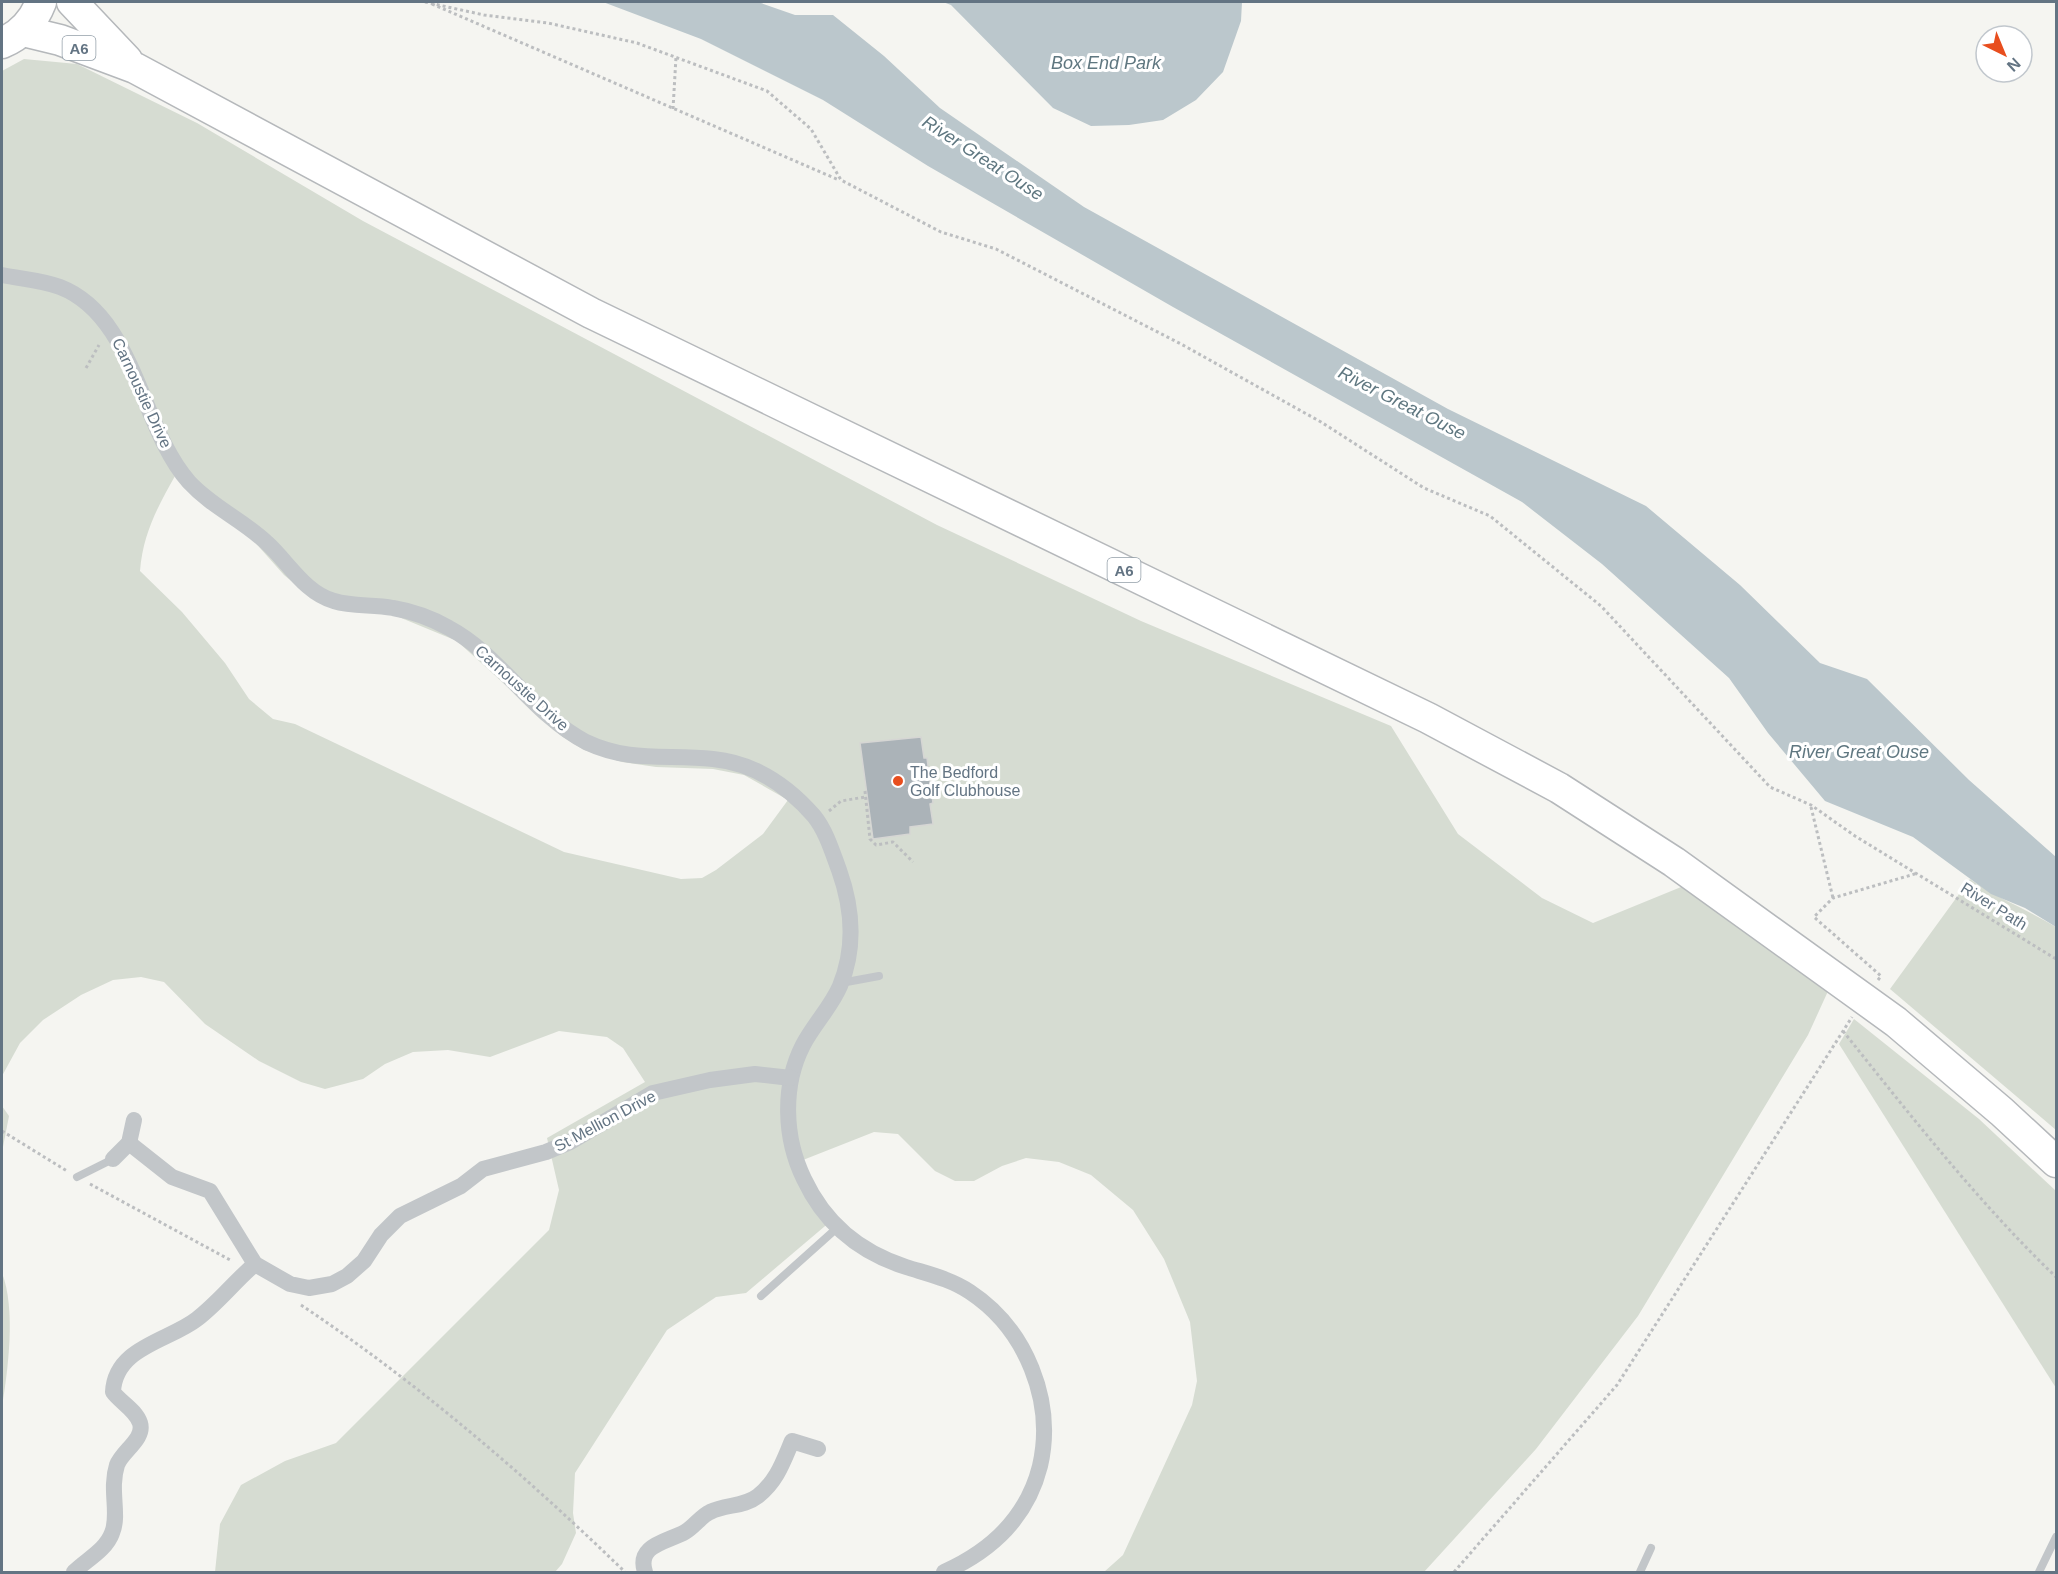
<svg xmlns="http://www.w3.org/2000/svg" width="2058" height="1574" font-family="Arial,sans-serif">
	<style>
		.green { fill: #d6dcd2; fill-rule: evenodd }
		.water { fill: #bbc7cc }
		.building { fill: #abb3b8; stroke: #d6d6d4; stroke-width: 1.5 }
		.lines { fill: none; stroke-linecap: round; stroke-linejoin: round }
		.highway-casing { stroke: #b5b8bb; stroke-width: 33 }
		.path { stroke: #bcbec0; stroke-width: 3; stroke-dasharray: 3 3; stroke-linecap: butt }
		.lane { stroke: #c2c6c9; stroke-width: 8 }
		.street { stroke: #c2c6c9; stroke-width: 16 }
		.highway { stroke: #fff; stroke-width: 30 }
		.poi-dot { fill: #e84e1e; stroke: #fff; stroke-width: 2 }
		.labels { text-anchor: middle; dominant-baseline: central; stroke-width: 6; stroke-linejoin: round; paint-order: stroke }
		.shield { fill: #fff; stroke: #929ea8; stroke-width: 1.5 }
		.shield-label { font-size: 15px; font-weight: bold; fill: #637483 }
		.street-label { font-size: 16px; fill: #637483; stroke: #fff }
		.poi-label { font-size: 16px; fill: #637483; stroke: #fff; text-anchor: start }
		.water-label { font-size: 18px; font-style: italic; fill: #5f7780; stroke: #fff }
	</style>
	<rect width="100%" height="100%" fill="#f5f5f1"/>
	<g class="green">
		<path d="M24,59L77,64L197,123L363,221L937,525L1141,621L1391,726L1458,834L1542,898L1593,923L1686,885L1829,989L1808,1035L1638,1316L1536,1449L1424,1572H1104L1123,1555L1192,1405L1197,1381L1190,1322L1164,1259L1133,1210L1091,1175L1059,1162L1026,1158L1002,1166L974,1181H955L935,1171L898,1134L874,1132L803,1160L831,1221L746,1293L716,1297L667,1330L575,1473L573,1513L576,1533L562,1564L555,1572H215L220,1524L241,1485L285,1461L336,1443L549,1230L559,1190L547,1138L645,1082L623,1048L607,1037L559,1031L490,1057L448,1050L413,1052L385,1064L363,1079L325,1089L301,1082L259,1061L205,1024L164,982L141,977L113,980L81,995L43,1020L20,1043L2,1076V71ZM175,476L253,540L284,575L313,599L338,609L394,615L457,641L560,735L584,750L622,762L656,767L713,769L744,775L788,800L763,834L716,870L702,878L681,879L564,852L295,724L273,719L249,699L225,663L182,612L140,571C143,534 157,508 175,476Z"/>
		<path d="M1970,879C1997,898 2028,910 2056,927V1130L1890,989Z"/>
		<path d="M1854,1019L1979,1119L2056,1191V1388L1839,1044Z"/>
		<path d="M2,1106L9,1116L2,1152Z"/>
		<path d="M2,1273C16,1309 8,1370 2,1406Z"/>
	</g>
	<g class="water">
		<path d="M603,2H758L795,15H833L884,56L940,108L1084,207L1448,409L1646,506L1740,585L1820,663L1867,679L1969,780L2056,857V927L2025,908L1991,894L1913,837L1825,801L1768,733L1729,678L1602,564L1522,502L1173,307L928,166L823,100L701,39Z"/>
		<path d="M943,2H1242L1241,21L1223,72L1196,100L1163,120L1129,125L1091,126L1053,108L951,5Z"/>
	</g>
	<path class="building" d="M921,737L924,758H927L933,803L930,804L933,824L910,827V834L873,839L860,743Z"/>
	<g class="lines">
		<defs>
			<g id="highway">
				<path d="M72,2L127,60"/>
				<path d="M23,31L60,40L135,68L591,313L1428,718L1559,788L1674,862L1896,1022L2002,1112L2056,1162"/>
				<path d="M2,43C21,35 34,20 41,2"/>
			</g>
		</defs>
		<use href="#highway" class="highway-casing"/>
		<g class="path">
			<path d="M425,2L484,15L548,23L637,43L767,91L811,129L841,180L941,232L996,249L1181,344L1321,422L1424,488L1490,516L1601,606L1770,787L1811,805L1855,836L2056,959"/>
			<path d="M432,4L839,180"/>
			<path d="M673,109L676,57"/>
			<path d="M86,368L99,345"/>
			<path d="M865,791L870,839L876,845L893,842L913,862"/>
			<path d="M1811,807L1833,898"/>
			<path d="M829,811L841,801L865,797"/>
			<path d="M1878,980L1881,976L1814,917L1833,898L1918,873"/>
			<path d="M1843,1031C1911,1116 1978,1202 2056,1277"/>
			<path d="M2,1131L67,1171"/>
			<path d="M90,1184L232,1261"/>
			<path d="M301,1305C418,1383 525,1475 625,1572"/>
			<path d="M1454,1572L1617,1385L1852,1017"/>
		</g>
		<g class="lane">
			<path d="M841,983L879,976"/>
			<path d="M77,1177L113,1159"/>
			<path d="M761,1296L837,1228"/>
			<path d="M1640,1572L1651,1548"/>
			<path d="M2039,1572L2056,1537"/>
		</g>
		<g class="street">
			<path d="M2,275C21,279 41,280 60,287C135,316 140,427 189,482C212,507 243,520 267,543C288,562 305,593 334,601C353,607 373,604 393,608C411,611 433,619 449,628C500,655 532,714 586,742C630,763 667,754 713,759C754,763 787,785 814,816C826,831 832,851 839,870C853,909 856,947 840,986C831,1007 814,1024 803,1045C782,1086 784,1138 804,1179C825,1224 859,1252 906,1267C928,1274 951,1279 970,1292C1026,1329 1055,1401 1040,1466C1027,1518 991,1551 944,1572"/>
			<path d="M129,1143L172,1177L210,1191L255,1264L290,1284L309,1288L332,1284L347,1276L364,1261L381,1235L400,1216L461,1186L483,1169L546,1152L570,1142L653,1093L710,1080L755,1074L791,1078"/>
			<path d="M113,1159L129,1143L134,1120"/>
			<path d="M74,1572C86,1560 106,1550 112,1533C120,1515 109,1490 117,1465C122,1451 145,1439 140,1423C136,1410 120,1402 113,1392C115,1347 169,1341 197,1319C218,1303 235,1281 255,1264"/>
			<path d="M645,1572C636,1545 667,1542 685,1532C694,1527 701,1516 710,1512C726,1504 744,1507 758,1496C777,1481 783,1462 792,1441L818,1449"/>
		</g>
		<use href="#highway" class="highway"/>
	</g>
	<circle class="poi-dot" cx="898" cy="781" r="6"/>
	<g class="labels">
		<g class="shield">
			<rect x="62.5" y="36" width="33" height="24" rx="4.5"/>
			<rect x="1107.5" y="558" width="33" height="24" rx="4.5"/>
		</g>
		<g class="shield-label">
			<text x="79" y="48">A6</text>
			<text x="1124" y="570">A6</text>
		</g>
		<g class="street-label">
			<text transform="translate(142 393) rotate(65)">Carnoustie Drive</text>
			<text transform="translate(522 688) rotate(42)">Carnoustie Drive</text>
			<text transform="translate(1994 906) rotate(32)">River Path</text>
			<text transform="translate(605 1121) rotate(-28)">St Mellion Drive</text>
		</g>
		<g class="poi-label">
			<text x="910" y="772">The Bedford<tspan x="910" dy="18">Golf Clubhouse</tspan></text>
		</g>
		<g class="water-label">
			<text x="1106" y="63">Box End Park</text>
			<text transform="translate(983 158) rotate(33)">River Great Ouse</text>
			<text transform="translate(1402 403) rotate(27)">River Great Ouse</text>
			<text x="1859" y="752">River Great Ouse</text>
		</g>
	</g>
	<rect width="2058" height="1574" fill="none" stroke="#637483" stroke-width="6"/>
	<g transform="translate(2004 54) rotate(137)"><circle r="28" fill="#ffffff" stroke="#c1c7cd" stroke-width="1.5"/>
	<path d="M0-4.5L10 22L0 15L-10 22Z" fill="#e84e1e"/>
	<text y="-9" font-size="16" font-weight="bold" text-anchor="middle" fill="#637483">N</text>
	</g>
</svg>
